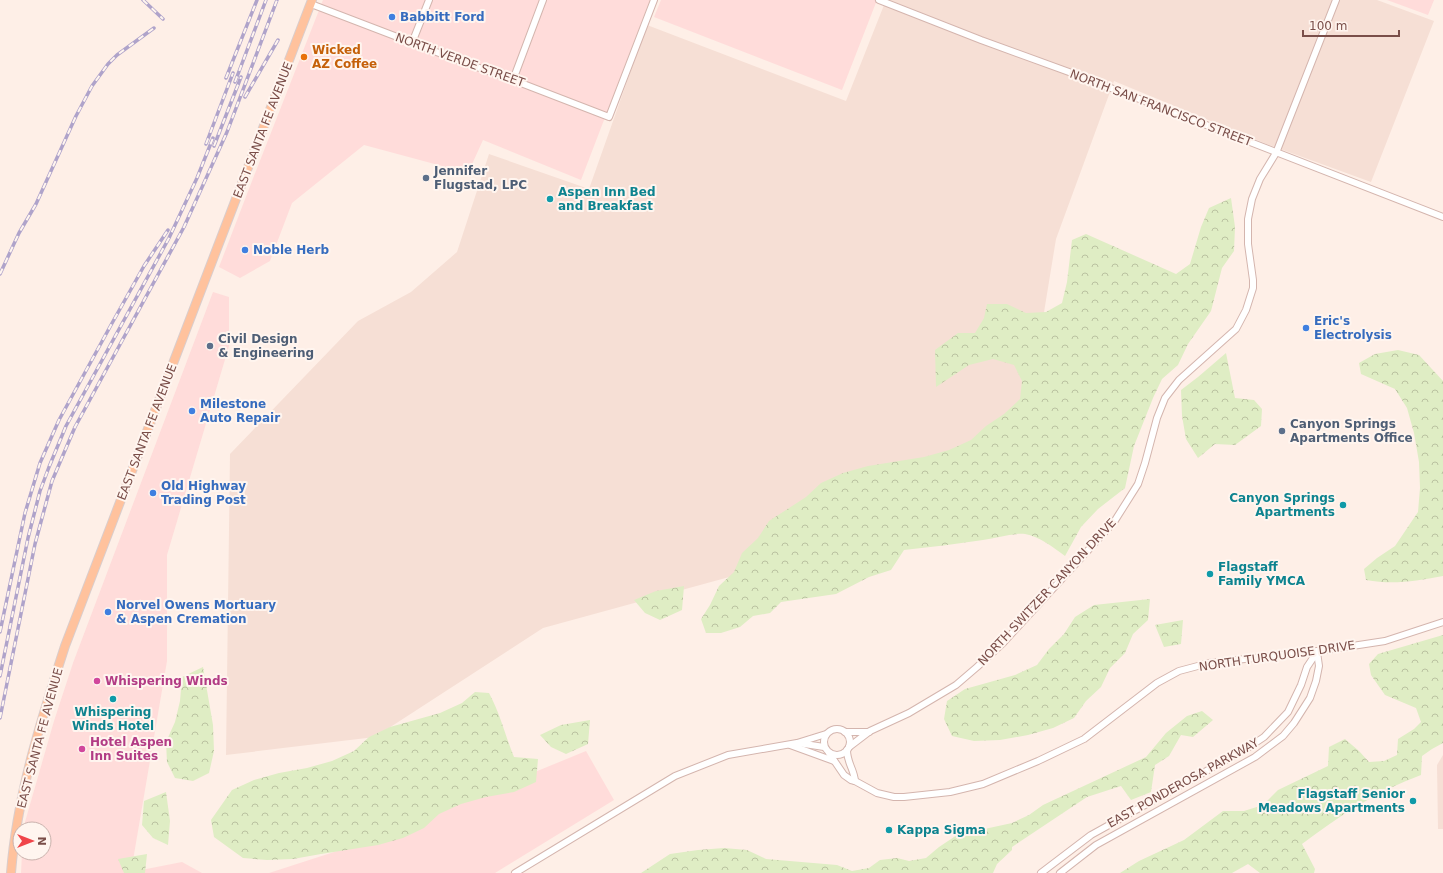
<svg xmlns="http://www.w3.org/2000/svg" width="1443" height="873" font-family="'DejaVu Sans',sans-serif">
	<style>
		.residential { fill: #f6dfd5 }
		.commercial { fill: #ffdcda }
		.forest { fill: url(#forest-crowns) }
		.lines { fill: none; stroke-linecap: round; stroke-linejoin: round }
		.minor-casing { stroke: #d4b5ae; stroke-width: 8 }
		.major-casing { stroke: #dacdcc; stroke-width: 10 }
		.minor { stroke: #fff; stroke-width: 6 }
		.major { stroke: #ffc29d; stroke-width: 8 }
		.rail-casing { stroke: #afa3ca; stroke-width: 3.5 }
		.rail { stroke: #fff5ef; stroke-width: 2; stroke-dasharray: 6; stroke-linecap: butt }
		.shop-dot { fill: #3f7fe0; stroke: #fff5ef; stroke-width: 1.5 }
		.food-dot { fill: #e8710a; stroke: #fff5ef; stroke-width: 1.5 }
		.service-dot { fill: #5c6f8a; stroke: #fff5ef; stroke-width: 1.5 }
		.culture-dot { fill: #0f9aa8; stroke: #fff5ef; stroke-width: 1.5 }
		.hotel-dot { fill: #d1479c; stroke: #fff5ef; stroke-width: 1.5 }
		.labels { text-anchor: middle; dominant-baseline: central; stroke-width: 4; stroke-linejoin: round; paint-order: stroke }
		.shop-label { font-size: 12px; font-weight: bold; fill: #366cbe; stroke: #fff5ef; text-anchor: start }
		.food-label { font-size: 12px; font-weight: bold; fill: #c56008; stroke: #fff5ef; text-anchor: start }
		.street-label { font-size: 12px; fill: #7a4e49; stroke: #fff5ef }
		.service-label { font-size: 12px; font-weight: bold; fill: #4e5e75; stroke: #fff5ef; text-anchor: start }
		.culture-label { font-size: 12px; font-weight: bold; fill: #0d838f; stroke: #fff5ef; text-anchor: start }
		.hotel-label { font-size: 12px; font-weight: bold; fill: #b23c85; stroke: #fff5ef; text-anchor: start }
	</style>
	<defs>
		<pattern id="forest-crowns" width="20" height="18" patternUnits="userSpaceOnUse"><rect width="20" height="18" fill="#dfedc4"/><path d="M2 6a3 3 0 1 1 6 0M12 15a3 3 0 1 1 6 0" fill="none" stroke="#bac2a1"/></pattern>
	</defs>
	<rect width="100%" height="100%" fill="#feefe7"/>
	<g class="residential">
		<path d="M886,0H1377L1434,21L1371,182L1269,145L1114,81L1056,239L1027,416L828,550L543,628L375,737L226,755L230,454L358,321L411,292L457,252L489,154L589,189L647,25L846,101Z"/>
		<path d="M1443,755V829H1438L1437,765Z"/>
	</g>
	<g class="commercial">
		<path d="M323,0H650L581,180L483,140L468,173L364,145L292,203L270,261L240,278L219,267L252,181Z"/>
		<path d="M661,0H877L842,90L654,17Z"/>
		<path d="M1387,0H1434L1428,15Z"/>
		<path d="M213,292L229,297V346L167,555V661L131,872L182,862L202,873H21L22,853H44V829H25V822L54,721L73,663Z"/>
		<path d="M586,751L614,800L495,873H269L365,842Z"/>
	</g>
	<g class="forest">
		<path d="M1231,198L1235,227L1234,251L1222,268L1211,311L1188,344L1178,365L1162,379L1153,398L1134,446L1125,488L1098,509L1081,527L1065,556C1054,548 1039,536 1025,534C1011,533 997,538 983,540C957,544 930,547 904,550L891,570L869,577L836,594L781,602L770,613L753,616L740,627L721,633H706L701,619L710,605L719,586L734,572L742,553L758,538L769,521L806,497L821,483L843,473L868,466L924,457L949,450L971,440L986,426L1004,414L1020,399L1022,381L1014,365L993,359L969,365L936,387L935,350L958,333H975L984,318L987,304H1007L1026,313L1046,312L1062,303L1067,282L1072,240L1086,234L1176,274L1190,264L1201,227L1209,208Z"/>
		<path d="M1398,350L1419,355L1443,381V576C1415,581 1394,585 1366,580L1364,569L1377,558L1395,546L1418,512L1420,488L1419,462L1414,433L1407,408L1395,389L1361,374L1359,363L1375,354Z"/>
		<path d="M1226,353L1235,398L1254,400L1262,409L1261,426L1235,445L1215,444L1198,458L1186,439L1182,416L1181,390L1198,377Z"/>
		<path d="M684,586L682,610L660,620L645,613L634,600L656,591Z"/>
		<path d="M1150,599L1148,620L1133,634L1125,653L1110,668L1101,687L1086,701L1074,718L1053,728L1028,735L1000,740L974,741L952,736L944,719L947,701L965,689L1015,675L1037,665L1049,649L1064,634L1075,617L1094,605Z"/>
		<path d="M1183,620L1181,644L1164,647L1155,625Z"/>
		<path d="M1443,635V743L1432,749L1422,756L1421,775C1377,791 1339,816 1302,844L1315,869L1314,873H1260L1248,864L1232,873H1120L1139,861L1184,840L1223,811H1244L1263,805L1278,790L1328,766L1329,747L1345,739L1359,751L1369,762L1384,761L1397,755L1398,739L1414,729L1421,722L1416,708L1385,695L1371,675L1369,664L1378,654Z"/>
		<path d="M203,667L213,725L214,751L209,773L193,781L175,778L167,762L166,742L175,722L180,701L182,677Z"/>
		<path d="M475,692L489,693C500,713 505,735 514,757L538,759L536,782L514,792L486,797L461,804L439,814L424,828L403,838L378,845L321,854L293,859L267,860L243,858L214,837L211,820L232,790L254,780L279,773L307,768L332,761L354,751L369,737L390,727L440,713L462,703Z"/>
		<path d="M1202,711L1213,720L1193,737L1181,735L1169,756L1155,765L1151,792L1131,800L1121,786L1087,797L1012,847V850L997,864L993,873H641L670,854L698,850L724,848L747,850L766,859L837,865L852,871L869,868L880,860L897,858L909,861L926,858L939,847L957,835L1012,823L1029,815L1043,805L1146,757L1166,733L1187,716Z"/>
		<path d="M590,720L588,744L566,754L551,747L540,735L561,725Z"/>
		<path d="M166,792L170,821L168,845L153,838L142,825L144,801Z"/>
		<path d="M147,854L145,873H124L118,859Z"/>
	</g>
	<g class="lines">
		<defs>
			<g id="minor">
				<path d="M879,0L981,40L1080,76L1443,217"/>
				<path d="M311,4L460,61L513,80L609,117L654,0"/>
				<path d="M412,43L429,0"/>
				<path d="M513,80L543,0"/>
				<circle cx="837" cy="742" r="13"/>
				<path d="M845,732H869"/>
				<path d="M798,743L824,747"/>
				<path d="M790,745L834,761"/>
				<path d="M849,747L870,731L909,713L956,685L977,667L1003,643L1114,522L1138,484L1145,463L1157,418L1165,398L1179,380L1236,329L1246,310L1253,288V280L1248,244V219L1252,199L1260,179L1276,153L1336,0"/>
				<path d="M847,750C847,763 854,769 855,781"/>
				<path d="M829,753L844,775L851,780L855,781L877,793L894,797H904L950,792L983,784L1038,761L1084,739L1157,683L1179,671L1209,663L1326,650L1385,641L1443,622"/>
				<path d="M515,873L675,776L728,755L797,743L826,734"/>
				<path d="M1041,873L1091,835L1246,749L1264,737L1288,712L1301,685L1307,667L1317,652"/>
				<path d="M1060,873L1096,845L1255,757L1283,736L1294,723L1310,698L1316,681L1319,666L1317,652"/>
			</g>
			<path id="major" d="M11,873C17,795 41,720 65,646L312,0"/>
		</defs>
		<use href="#minor" class="minor-casing"/>
		<use href="#major" class="major-casing"/>
		<use href="#minor" class="minor"/>
		<use href="#major" class="major"/>
		<defs>
			<g id="rail">
				<path d="M143,0L163,19"/>
				<path d="M226,78L257,0"/>
				<path d="M235,82L266,0"/>
				<path d="M245,97L278,40"/>
				<path d="M206,144L233,73"/>
				<path d="M214,146L241,77"/>
				<path d="M0,274L19,233L36,204L76,116L92,86L108,64L117,55L154,28"/>
				<path d="M0,632L25,513L40,463L59,420L111,325L144,266L168,230"/>
				<path d="M0,676L28,538L40,491L49,467L66,426L169,238L197,178L213,138"/>
				<path d="M0,718L35,544L52,481L75,427L184,227L227,132L277,0"/>
			</g>
		</defs>
		<use href="#rail" class="rail-casing"/>
		<use href="#rail" class="rail"/>
	</g>
	<g class="shop-dot">
		<circle cx="392" cy="17" r="4"/>
		<circle cx="245" cy="250" r="4"/>
		<circle cx="1306" cy="328" r="4"/>
		<circle cx="192" cy="411" r="4"/>
		<circle cx="153" cy="493" r="4"/>
		<circle cx="108" cy="612" r="4"/>
	</g>
	<circle class="food-dot" cx="304" cy="57" r="4"/>
	<g class="service-dot">
		<circle cx="426" cy="178" r="4"/>
		<circle cx="210" cy="346" r="4"/>
		<circle cx="1282" cy="431" r="4"/>
	</g>
	<g class="culture-dot">
		<circle cx="550" cy="199" r="4"/>
		<circle cx="1343" cy="505" r="4"/>
		<circle cx="1210" cy="574" r="4"/>
		<circle cx="113" cy="699" r="4"/>
		<circle cx="1413" cy="801" r="4"/>
		<circle cx="889" cy="830" r="4"/>
	</g>
	<g class="hotel-dot">
		<circle cx="97" cy="681" r="4"/>
		<circle cx="82" cy="749" r="4"/>
	</g>
	<g class="labels">
		<g class="shop-label">
			<text x="400" y="17">Babbitt Ford</text>
			<text x="253" y="250">Noble Herb</text>
			<text x="1314" y="321">Eric's<tspan x="1314" dy="14">Electrolysis</tspan></text>
			<text x="200" y="404">Milestone<tspan x="200" dy="14">Auto Repair</tspan></text>
			<text x="161" y="486">Old Highway<tspan x="161" dy="14">Trading Post</tspan></text>
			<text x="116" y="605">Norvel Owens Mortuary<tspan x="116" dy="14">&amp; Aspen Cremation</tspan></text>
		</g>
		<g class="food-label">
			<text x="312" y="50">Wicked<tspan x="312" dy="14">AZ Coffee</tspan></text>
		</g>
		<g class="street-label">
			<text transform="translate(460 60) rotate(20)">NORTH VERDE STREET</text>
			<text transform="translate(1161 108) rotate(21)">NORTH SAN FRANCISCO STREET</text>
			<text transform="translate(263 130) rotate(-69)">EAST SANTA FE AVENUE</text>
			<text transform="translate(147 432) rotate(-69)">EAST SANTA FE AVENUE</text>
			<text transform="translate(1047 592) rotate(-47)">NORTH SWITZER CANYON DRIVE</text>
			<text transform="translate(1277 656) rotate(-8)">NORTH TURQUOISE DRIVE</text>
			<text transform="translate(40 738) rotate(-75)">EAST SANTA FE AVENUE</text>
			<text transform="translate(1183 783) rotate(-29)">EAST PONDEROSA PARKWAY</text>
		</g>
		<g class="service-label">
			<text x="434" y="171">Jennifer<tspan x="434" dy="14">Flugstad, LPC</tspan></text>
			<text x="218" y="339">Civil Design<tspan x="218" dy="14">&amp; Engineering</tspan></text>
			<text x="1290" y="424">Canyon Springs<tspan x="1290" dy="14">Apartments Office</tspan></text>
		</g>
		<g class="culture-label">
			<text x="558" y="192">Aspen Inn Bed<tspan x="558" dy="14">and Breakfast</tspan></text>
			<text x="1335" y="498" text-anchor="end">Canyon Springs<tspan x="1335" dy="14">Apartments</tspan></text>
			<text x="1218" y="567">Flagstaff<tspan x="1218" dy="14">Family YMCA</tspan></text>
			<text x="113" y="712" text-anchor="middle">Whispering<tspan x="113" dy="14">Winds Hotel</tspan></text>
			<text x="1405" y="794" text-anchor="end">Flagstaff Senior<tspan x="1405" dy="14">Meadows Apartments</tspan></text>
			<text x="897" y="830">Kappa Sigma</text>
		</g>
		<g class="hotel-label">
			<text x="105" y="681">Whispering Winds</text>
			<text x="90" y="742">Hotel Aspen<tspan x="90" dy="14">Inn Suites</tspan></text>
		</g>
	</g>
	<g transform="translate(32 841) rotate(90)"><circle r="19" fill="#fff5ef" stroke="#cab2ad"/>
	<path d="M0-3L7 15L0 10L-7 15Z" fill="#f04449"/>
	<text y="-6" font-size="11" font-weight="bold" text-anchor="middle" fill="#7a4e49">N</text>
	</g>
	<path d="M1303 30v6h96v-6" fill="none" stroke="#7a4e49" stroke-width="2"/>
	<text x="1309" y="30" font-size="12" fill="#7a4e49" stroke="#fff5ef" stroke-width="3" paint-order="stroke">100 m</text>
</svg>
